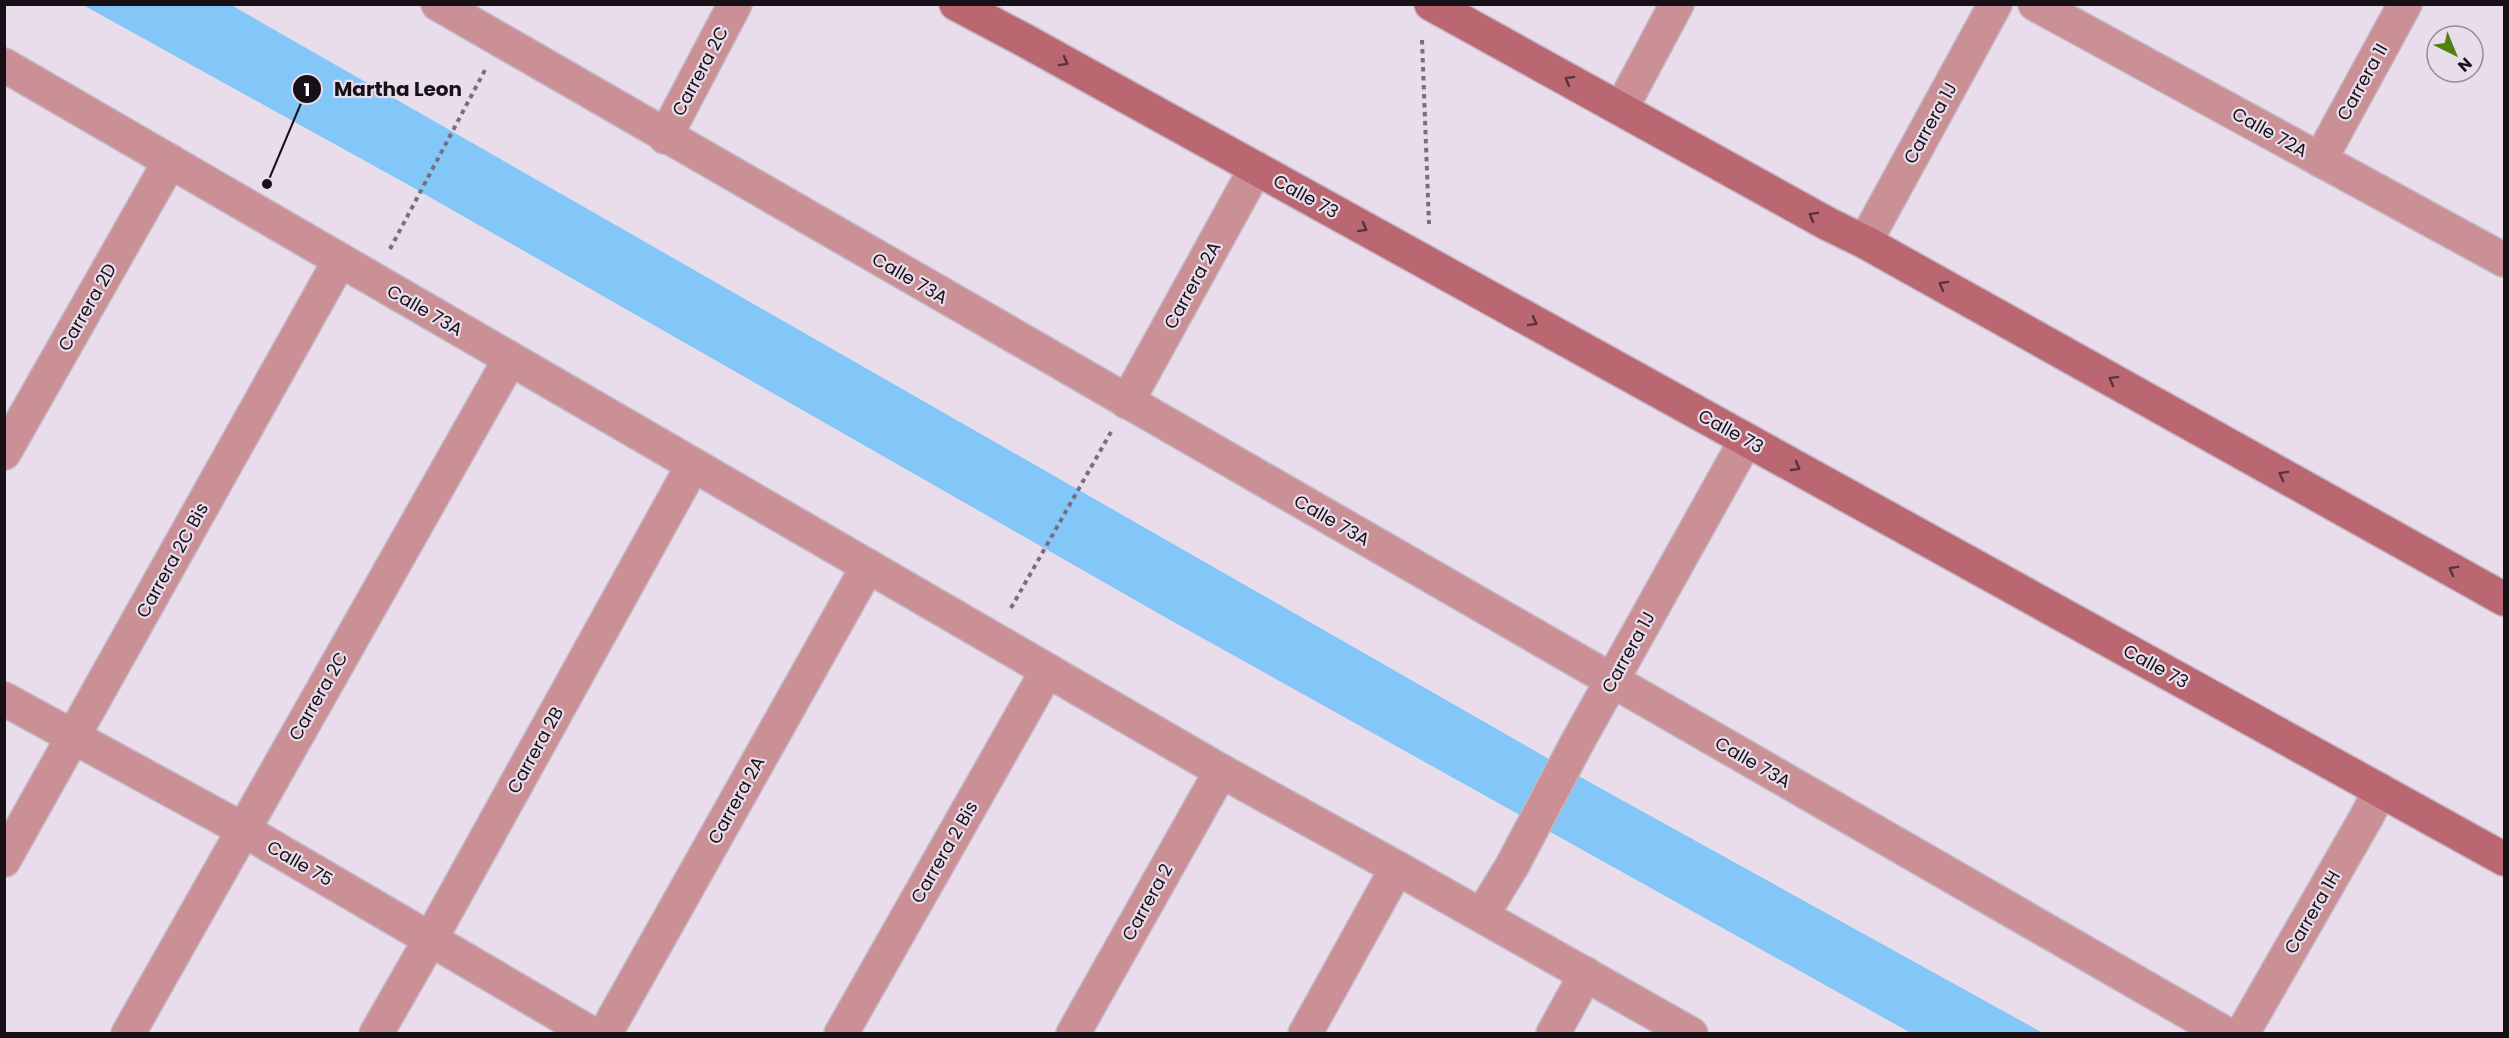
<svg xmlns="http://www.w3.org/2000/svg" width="2509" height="1038" font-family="Poppins,sans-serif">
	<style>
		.water { fill: #83c6f8 }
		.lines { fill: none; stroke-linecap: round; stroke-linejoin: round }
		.minor-casing { stroke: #c3b7c5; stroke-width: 36 }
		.tertiary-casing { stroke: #c3b7c5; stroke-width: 36 }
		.secondary-casing { stroke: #c3b7c5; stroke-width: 36 }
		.path { stroke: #776f79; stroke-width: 4; stroke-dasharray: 4.5 4.5; stroke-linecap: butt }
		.minor { stroke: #ca9096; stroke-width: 33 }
		.tertiary { stroke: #ca9096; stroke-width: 33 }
		.secondary { stroke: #ba6772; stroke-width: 33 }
		.oneway { stroke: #57333b }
		.labels { text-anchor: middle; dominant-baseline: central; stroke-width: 4.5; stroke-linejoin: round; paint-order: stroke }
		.street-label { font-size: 18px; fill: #151116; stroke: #e9dceb }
		.leader { fill: none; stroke: #151116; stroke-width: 2 }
		.callout-dot { fill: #151116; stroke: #e9dceb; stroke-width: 2 }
		.mark-label { font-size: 18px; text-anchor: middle; font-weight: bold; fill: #fff }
		.callout-label { font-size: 20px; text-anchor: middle; font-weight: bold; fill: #151116; stroke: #e9dceb; stroke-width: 4.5; stroke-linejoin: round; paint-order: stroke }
	</style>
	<rect width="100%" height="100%" fill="#e9dceb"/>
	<path class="water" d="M83,5H231L1591,783L2043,1033H1911L1170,620L405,183Z"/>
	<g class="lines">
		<defs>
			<g id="minor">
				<path d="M438,4L2226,1034"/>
				<path d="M2035,4L2504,260"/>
				<path d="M1621,109L1677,4"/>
				<path d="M665,137L735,4"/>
				<path d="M2320,160L2405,4"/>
				<path d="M1865,242L1995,4"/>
				<path d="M1127,402L1256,168"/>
				<path d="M4,453L170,161"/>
				<path d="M4,699L242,829L592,1034"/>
				<path d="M4,860L340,260"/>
				<path d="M1482,915L1512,866L1577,743L1746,440"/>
				<path d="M128,1034L510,359"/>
				<path d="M376,1034L430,940L693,465"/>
				<path d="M605,1034L868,566"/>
				<path d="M841,1034L1047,671"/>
				<path d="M1073,1034L1221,771"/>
				<path d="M1305,1034L1397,868"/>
				<path d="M1553,1034L1586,974"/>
				<path d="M2242,1034L2367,816L2380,790"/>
			</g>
			<path id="tertiary" d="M4,65L1221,771L1397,868L1691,1034"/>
			<g id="secondary">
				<path d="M956,4L1024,40L2504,859"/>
				<path d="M1431,4L1828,224L1865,242L2504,599"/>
			</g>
		</defs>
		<use href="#minor" class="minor-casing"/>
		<use href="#tertiary" class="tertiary-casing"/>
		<use href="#secondary" class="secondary-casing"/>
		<g class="path">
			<path d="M1422,40L1429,224"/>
			<path d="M390,249L485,70"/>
			<path d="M1011,608L1111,432"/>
		</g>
		<use href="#minor" class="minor"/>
		<use href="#tertiary" class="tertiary"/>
		<use href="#secondary" class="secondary"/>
	</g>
	<defs><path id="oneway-chevron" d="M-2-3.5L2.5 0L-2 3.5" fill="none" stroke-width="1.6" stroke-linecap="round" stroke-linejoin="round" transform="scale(1.5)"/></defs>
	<g class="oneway">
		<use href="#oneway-chevron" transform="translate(1064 62) rotate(29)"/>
		<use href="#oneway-chevron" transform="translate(1569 80) rotate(-151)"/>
		<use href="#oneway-chevron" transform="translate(1813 216) rotate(-151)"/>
		<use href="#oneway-chevron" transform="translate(1363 228) rotate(29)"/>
		<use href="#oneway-chevron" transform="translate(1943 285) rotate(-151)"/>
		<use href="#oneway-chevron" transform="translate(1533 322) rotate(29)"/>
		<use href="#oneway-chevron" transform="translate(2113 380) rotate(-151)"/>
		<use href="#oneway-chevron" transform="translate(1796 467) rotate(29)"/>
		<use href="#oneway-chevron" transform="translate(2283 475) rotate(-151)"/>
		<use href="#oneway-chevron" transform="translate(2453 570) rotate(-151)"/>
	</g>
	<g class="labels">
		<g class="street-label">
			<text transform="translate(700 71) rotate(-62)">Carrera 2C</text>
			<text transform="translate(2362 82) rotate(-61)">Carrera 1I</text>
			<text transform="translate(1930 123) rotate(-61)">Carrera 1J</text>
			<text transform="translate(2270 132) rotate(29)">Calle 72A</text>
			<text transform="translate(1306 196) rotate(29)">Calle 73</text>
			<text transform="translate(910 278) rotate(30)">Calle 73A</text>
			<text transform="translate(1192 285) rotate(-61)">Carrera 2A</text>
			<text transform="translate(87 307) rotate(-60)">Carrera 2D</text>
			<text transform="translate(425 310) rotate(30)">Calle 73A</text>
			<text transform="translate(1731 431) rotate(29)">Calle 73</text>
			<text transform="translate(1332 520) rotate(30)">Calle 73A</text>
			<text transform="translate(172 560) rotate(-61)">Carrera 2C Bis</text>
			<text transform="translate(1628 652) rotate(-61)">Carrera 1J</text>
			<text transform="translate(2156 666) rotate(29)">Calle 73</text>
			<text transform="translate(318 696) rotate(-60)">Carrera 2C</text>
			<text transform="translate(535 750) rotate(-61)">Carrera 2B</text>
			<text transform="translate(1753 762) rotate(30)">Calle 73A</text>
			<text transform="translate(736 800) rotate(-61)">Carrera 2A</text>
			<text transform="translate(944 852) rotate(-60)">Carrera 2 Bis</text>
			<text transform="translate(300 863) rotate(30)">Calle 75</text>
			<text transform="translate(1147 902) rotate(-61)">Carrera 2</text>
			<text transform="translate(2312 912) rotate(-60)">Carrera 1H</text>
		</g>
	</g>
	<path class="leader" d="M267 184L307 89"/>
	<g class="callout-dot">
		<circle cx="267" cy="184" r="6"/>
		<circle cx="307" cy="89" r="15"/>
	</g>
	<g class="mark-label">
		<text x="307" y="96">1</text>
	</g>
	<g class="callout-label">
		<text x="398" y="96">Martha Leon</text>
	</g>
	<rect width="2509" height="1038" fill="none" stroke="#151116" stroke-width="12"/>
	<g transform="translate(2455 54) rotate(137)"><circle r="28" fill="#e9dceb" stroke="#948b96" stroke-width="1.5"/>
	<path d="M0-4.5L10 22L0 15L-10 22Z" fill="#538110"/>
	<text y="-9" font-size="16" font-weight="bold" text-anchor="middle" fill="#151116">N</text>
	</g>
</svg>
